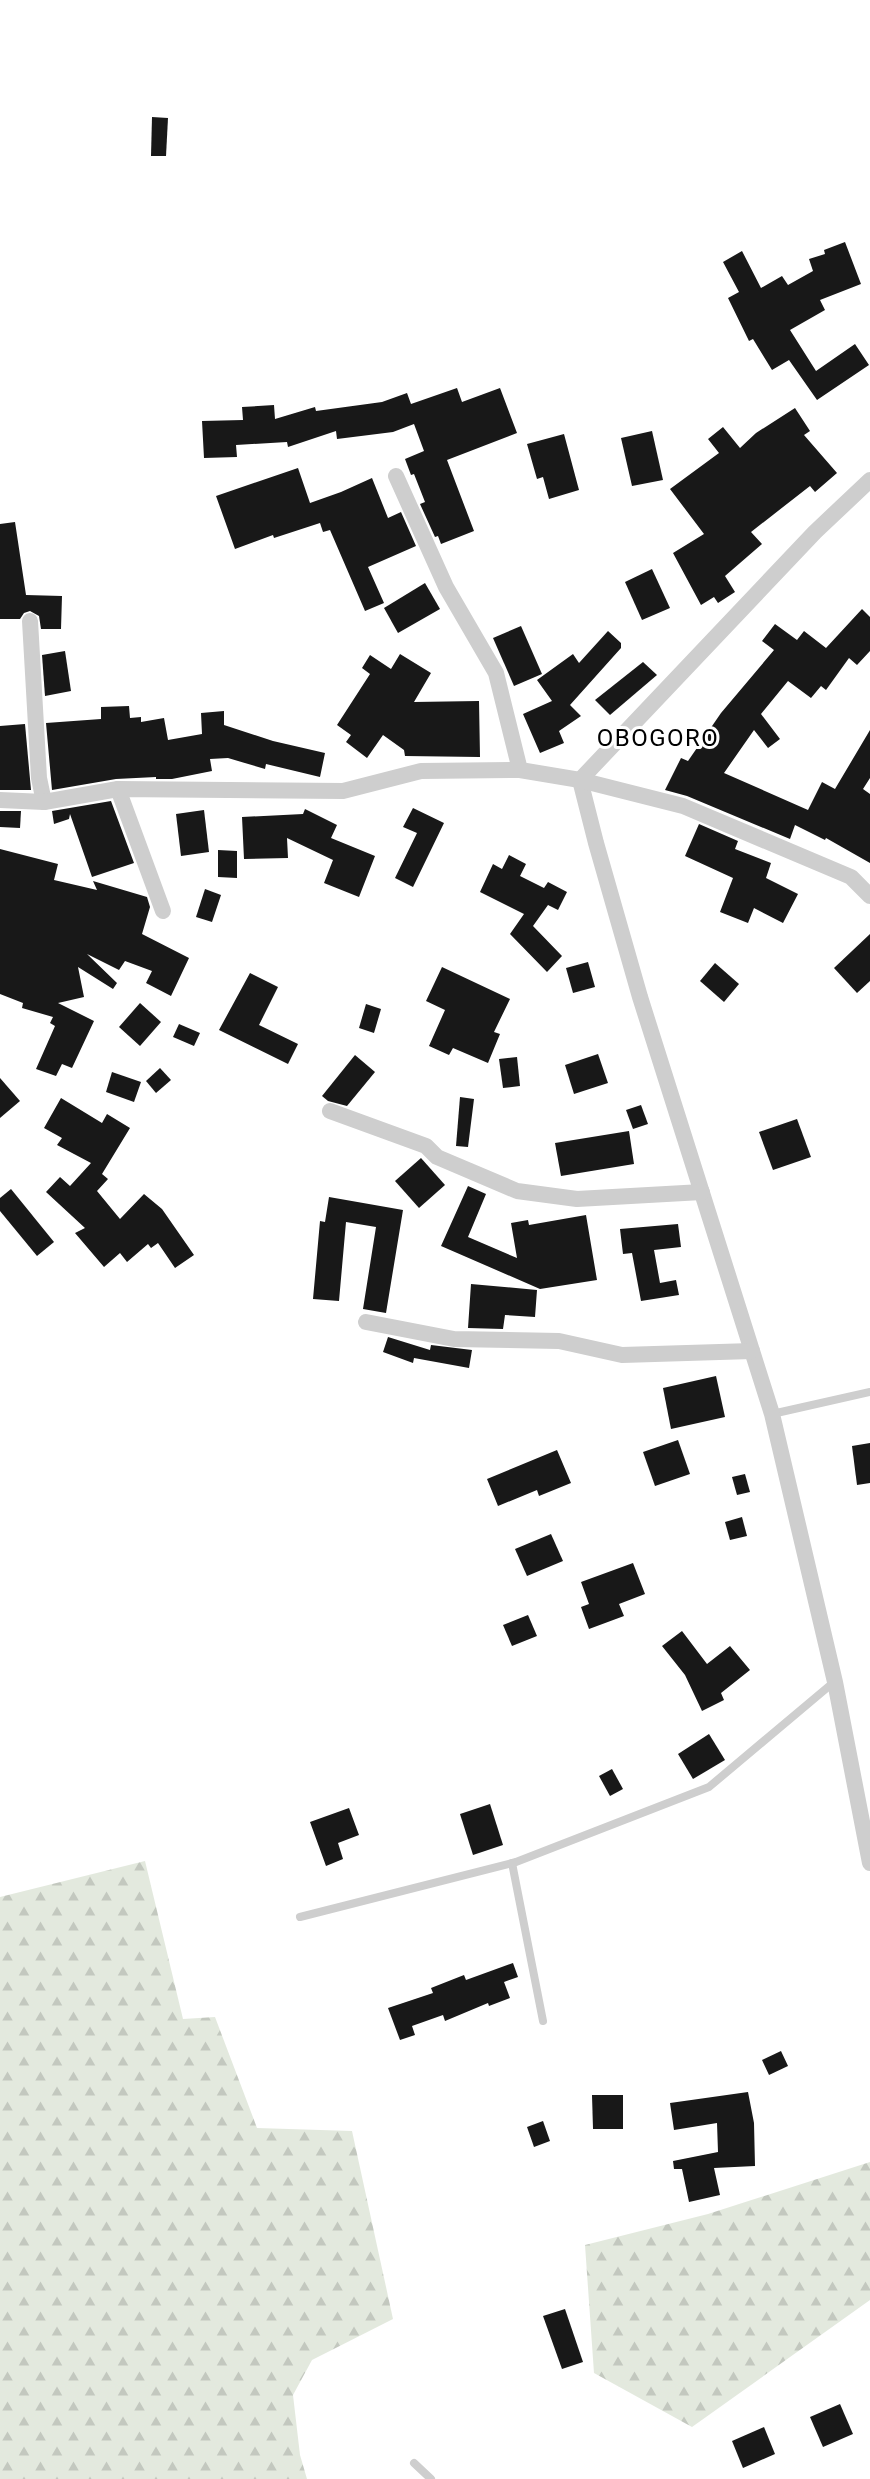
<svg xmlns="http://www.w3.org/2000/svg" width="870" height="2479" font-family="Roboto,sans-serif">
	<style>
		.forest { fill: url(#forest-firs) }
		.building { fill: #181818 }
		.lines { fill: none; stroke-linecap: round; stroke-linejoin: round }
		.service { stroke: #cecece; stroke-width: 8 }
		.minor { stroke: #cecece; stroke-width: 16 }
		.labels { text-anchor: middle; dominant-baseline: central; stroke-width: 6; stroke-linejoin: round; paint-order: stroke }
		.quarter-label { font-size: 24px; letter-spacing: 1.5px; fill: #000; stroke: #fff }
	</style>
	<defs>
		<pattern id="forest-firs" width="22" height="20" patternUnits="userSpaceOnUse" patternTransform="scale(1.5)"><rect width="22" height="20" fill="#e3e9de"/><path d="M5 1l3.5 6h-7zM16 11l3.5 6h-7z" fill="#c3c8bf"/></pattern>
	</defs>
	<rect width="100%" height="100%" fill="#fff"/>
	<g class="forest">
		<path d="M145,1861L183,2019L215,2017L257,2128L352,2131L393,2319L312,2360L293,2395L300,2455L307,2479H0V1897Z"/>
		<path d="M870,2162V2300L692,2427L594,2373L585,2245L708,2214Z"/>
	</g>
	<g class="building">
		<path d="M152,117L168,118L166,156H151Z"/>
		<path d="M845,242L861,284L820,300L825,310L790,330L816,371L855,344L869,365L817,400L789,360L772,370L753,339L749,341L728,298L739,292L723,262L742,251L761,288L782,276L788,285L813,271L809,259L825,254L824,250Z"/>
		<path d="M457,388L462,402L500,388L517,433L447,460L474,531L441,544L438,536L435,537L420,504L425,502L414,474L411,475L405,459L424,451L414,424L393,432L337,439L336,431L288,447L287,442L236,445L237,457L204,458L202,421L243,420L242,407L274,405L275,419L315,407L316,411L382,402L407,393L411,404Z"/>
		<path d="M795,408L810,431L804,435L837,473L815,492L810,486L751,532L762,544L725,576L735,592L718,603L714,597L701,605L673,553L704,534L670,489L719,453L708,439L723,427L740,448L756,433Z"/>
		<path d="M652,431L663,480L632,486L621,438Z"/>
		<path d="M564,434L579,490L549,499L543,477L537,479L527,444Z"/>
		<path d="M298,468L310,503L341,492L372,478L388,518L401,512L416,546L368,567L384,603L365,611L330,530L323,532L320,523L274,538L273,535L235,549L216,496Z"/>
		<path d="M15,522L26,595L62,596L61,629H41L39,616L30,611L24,613L20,619H0V524Z"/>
		<path d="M652,569L670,608L642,620L625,582Z"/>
		<path d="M425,583L440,609L398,633L384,608Z"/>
		<path d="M862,609L870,617V651L857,665L849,658L826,690L821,686L811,698L788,681L761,714L780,739L768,748L754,730L724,773L808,810L822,782L835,789L870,730V778L863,789L870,794V863L826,838L825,840L795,825L790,839L687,796L665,790L681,758L688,761L721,713L774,650L762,641L775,624L797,640L804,631L826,648Z"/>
		<path d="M521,626L542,674L514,686L493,638Z"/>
		<path d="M608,631L621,643V648L570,705L581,716L559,731L564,743L540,753L523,714L552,701L537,680L573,654L579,663Z"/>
		<path d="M65,651L71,691L45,696L42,655Z"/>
		<path d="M400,654L431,673L414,702L479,701L480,757L405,756L404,750L383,735L367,758L346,742L351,735L337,725L370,674L362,668L370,655L391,669Z"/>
		<path d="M643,662L657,675L610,715L595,700Z"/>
		<path d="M129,706L130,718L141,717V722L164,718L168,740L202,734L201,713L224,711V725L273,741L325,753L320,777L266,764L265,769L228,758L210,759L212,771L172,779H156V777L116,779L52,790L46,723L101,719V707Z"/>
		<path d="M25,724L31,790H0V726Z"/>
		<path d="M111,801L134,863L92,877L70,814L69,819L54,824L52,811Z"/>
		<path d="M413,808L444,823L413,887L395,878L417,833L403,827Z"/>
		<path d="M305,809L337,825L331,838L375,856L359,897L324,883L333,860L287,838L288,858L244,859L242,817L303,814Z"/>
		<path d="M204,810L209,852L181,856L176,814Z"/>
		<path d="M0,811H21L20,828L0,827Z"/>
		<path d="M699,824L738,841L735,849L771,863L766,878L798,894L783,923L754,908L748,923L720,912L733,878L685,856Z"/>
		<path d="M0,849L58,864L54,880L97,890L93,881L147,897L150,907L142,934L189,958L171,996L146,983L152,971L125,961L119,970L87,954L117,983L113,989L78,967L84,997L58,1003L94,1021L72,1068L62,1064L56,1076L36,1069L55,1026L50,1023L53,1017L22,1008L23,1003L0,994Z"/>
		<path d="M218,850L237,851V878L218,877Z"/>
		<path d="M509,855L526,864L520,876L544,888L548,882L567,892L558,910L548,905L533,926L562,956L547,972L510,934L524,914L480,892L493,864L502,869Z"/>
		<path d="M205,889L221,895L212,922L196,917Z"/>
		<path d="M870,934V981L857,993L834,968Z"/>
		<path d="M588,962L595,987L573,993L566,968Z"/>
		<path d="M715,963L739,984L724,1002L700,981Z"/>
		<path d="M442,967L510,999L494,1032L500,1034L488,1063L453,1048L449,1055L429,1046L445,1010L426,1001Z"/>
		<path d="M250,973L278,987L259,1025L298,1044L288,1064L219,1030Z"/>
		<path d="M140,1003L161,1022L140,1046L119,1027Z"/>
		<path d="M366,1004L381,1009L374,1033L359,1028Z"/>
		<path d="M179,1024L200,1033L194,1046L173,1037Z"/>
		<path d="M598,1054L608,1083L574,1094L565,1065Z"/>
		<path d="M355,1055L375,1072L347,1106L328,1101L322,1096Z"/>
		<path d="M517,1057L520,1086L503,1088L499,1059Z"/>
		<path d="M160,1068L171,1080L156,1093L146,1081Z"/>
		<path d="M112,1072L141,1082L134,1102L106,1092Z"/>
		<path d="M0,1078L20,1101L0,1118Z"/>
		<path d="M460,1097L474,1099L468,1147L456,1146Z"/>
		<path d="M61,1098L102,1123L107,1114L130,1128L102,1174L108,1179L97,1191L120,1219L144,1194L162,1209L194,1255L175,1268L158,1243L151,1248L148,1244L127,1262L120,1253L104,1267L75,1233L85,1228L46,1192L60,1177L70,1186L91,1163L57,1145L62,1138L44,1128Z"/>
		<path d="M641,1105L648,1124L633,1129L626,1110Z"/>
		<path d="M797,1119L811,1157L773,1170L759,1132Z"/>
		<path d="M629,1131L634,1164L561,1176L555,1143Z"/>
		<path d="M421,1158L445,1185L419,1208L395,1181Z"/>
		<path d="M468,1186L486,1194L468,1237L517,1258L511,1223L528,1220L529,1225L586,1215L597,1280L540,1289L441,1246Z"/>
		<path d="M11,1189L54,1242L37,1256L0,1211V1198Z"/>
		<path d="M329,1197L403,1210L386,1313L363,1309L376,1227L346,1222L339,1301L313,1299L320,1221L325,1222Z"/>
		<path d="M678,1224L681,1247L654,1250L660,1283L676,1280L679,1295L641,1301L632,1253L623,1254L620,1229Z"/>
		<path d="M471,1284L537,1290L535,1317L505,1315L503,1329L468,1328Z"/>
		<path d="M388,1337L430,1350L431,1345L472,1350L469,1368L414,1358L413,1363L383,1352Z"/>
		<path d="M716,1376L725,1417L671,1429L663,1388Z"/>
		<path d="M678,1440L690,1474L655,1486L643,1452Z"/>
		<path d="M870,1443V1483L857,1485L852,1446Z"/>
		<path d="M557,1450L571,1483L539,1496L537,1490L498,1506L487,1479Z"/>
		<path d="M745,1474L750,1492L737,1495L732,1477Z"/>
		<path d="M742,1517L747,1536L730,1540L725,1522Z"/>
		<path d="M551,1534L563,1561L527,1576L515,1549Z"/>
		<path d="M633,1563L645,1594L619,1604L624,1616L589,1629L581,1607L589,1604L581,1582Z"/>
		<path d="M528,1615L537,1636L512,1646L503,1625Z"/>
		<path d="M682,1631L707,1664L730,1646L750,1670L721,1693L724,1700L702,1711L685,1675L662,1646Z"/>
		<path d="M709,1734L725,1760L693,1779L678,1754Z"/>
		<path d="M612,1769L623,1789L610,1796L599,1776Z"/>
		<path d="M490,1804L503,1845L473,1855L460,1814Z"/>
		<path d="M349,1808L359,1835L338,1843L343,1859L326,1866L310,1822Z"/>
		<path d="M513,1963L518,1977L504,1982L510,1998L489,2006L488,2003L445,2021L443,2015L412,2026L415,2035L400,2040L388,2008L433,1993L431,1988L464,1975L466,1980Z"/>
		<path d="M781,2051L788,2066L769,2075L762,2060Z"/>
		<path d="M748,2092L754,2123L755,2166L714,2168L720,2195L689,2202L682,2169H674L673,2161L718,2152L717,2123L674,2130L670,2103Z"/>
		<path d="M592,2095H623V2129H593Z"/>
		<path d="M543,2121L550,2141L534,2147L527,2127Z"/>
		<path d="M565,2309L583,2362L562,2369L543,2316Z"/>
		<path d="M840,2404L853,2434L823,2447L810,2417Z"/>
		<path d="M764,2427L775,2454L743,2468L732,2441Z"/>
	</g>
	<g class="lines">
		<g class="service">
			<path d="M772,1414L870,1392"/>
			<path d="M512,1863L543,2021"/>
			<path d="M300,1917L516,1862L709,1787L834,1682"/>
			<path d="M414,2463L431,2479"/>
		</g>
		<g class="minor">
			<path d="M396,476L446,587L496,673L520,770"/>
			<path d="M870,480L815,532L580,780L596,843L640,997L772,1414L835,1682L870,1863"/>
			<path d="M30,621L39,778L44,802"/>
			<path d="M118,789L163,911"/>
			<path d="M0,800L44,802L118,789L343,791L421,771L520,770L580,780L683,806L851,877L870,896"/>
			<path d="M330,1111L426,1146L437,1157L517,1191L577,1199L702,1192"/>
			<path d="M366,1322L454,1339L559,1341L622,1355L752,1351"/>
		</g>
	</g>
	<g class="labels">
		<g class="quarter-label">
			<text x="658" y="738">OBOGORO</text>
		</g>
	</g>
</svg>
